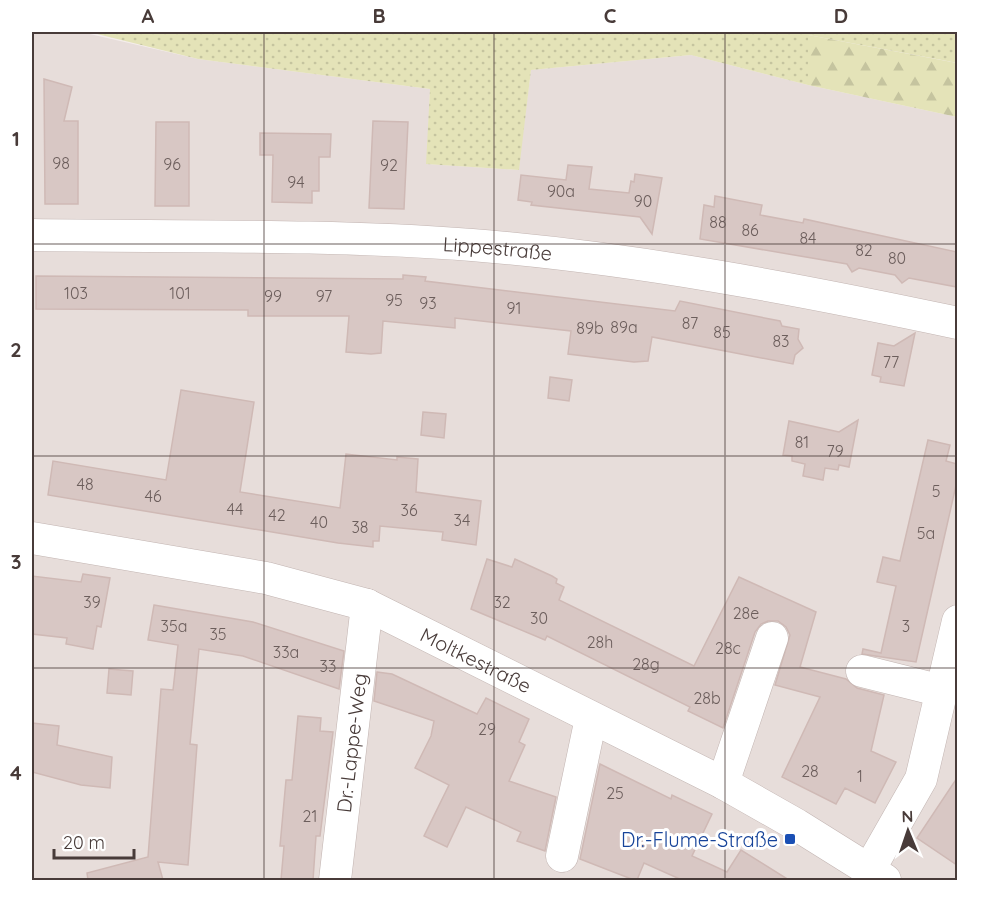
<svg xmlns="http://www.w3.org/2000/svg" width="989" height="912" font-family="Quicksand,sans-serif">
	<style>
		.residential { fill: #e7ddda }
		.grass { fill: url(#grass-dots) }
		.forest { fill: url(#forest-firs) }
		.building { fill: #d8c7c4; stroke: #cfb9b5; stroke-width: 1.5 }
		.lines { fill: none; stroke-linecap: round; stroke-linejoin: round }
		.minor-casing { stroke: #c2b4b1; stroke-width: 33 }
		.minor { stroke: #fff; stroke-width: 32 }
		.grid { fill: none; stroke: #483b39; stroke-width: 1.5; stroke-opacity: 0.55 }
		.transit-dot { fill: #1a4fb4; stroke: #fff; stroke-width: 2 }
		.labels { text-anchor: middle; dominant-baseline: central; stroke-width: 6; stroke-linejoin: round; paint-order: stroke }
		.number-label { font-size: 16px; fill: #6c5e5c }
		.street-label { font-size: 20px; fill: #483b39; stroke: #fff }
		.transit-label { font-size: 20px; fill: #164399; stroke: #fff; text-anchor: end }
		.neatline { fill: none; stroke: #483b39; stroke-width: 2 }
		.grid-label { font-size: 20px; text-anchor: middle; font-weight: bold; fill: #483b39 }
	</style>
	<defs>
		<pattern id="grass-dots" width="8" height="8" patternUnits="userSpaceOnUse" patternTransform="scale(1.5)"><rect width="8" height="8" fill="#e4e3b8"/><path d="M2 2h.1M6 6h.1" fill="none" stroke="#c5c49f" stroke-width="1.8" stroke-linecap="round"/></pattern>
		<pattern id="forest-firs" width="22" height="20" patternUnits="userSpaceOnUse" patternTransform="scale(1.5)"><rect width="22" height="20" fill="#e4e3b8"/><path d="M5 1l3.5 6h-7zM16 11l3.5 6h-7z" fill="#c5c49f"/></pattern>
	</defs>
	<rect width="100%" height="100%" fill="#f4edeb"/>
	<path class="residential" d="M32,32H81L198,59L430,89L427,164L518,170L531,70L691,55L808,85L957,117V880H32Z"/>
	<path class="grass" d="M89,32H957L958,63L808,35V85L691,55L531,70L519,170L426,164L430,89L198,59Z"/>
	<path class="forest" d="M808,35L957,63V117L808,85Z"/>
	<g class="building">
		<path d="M44,79L72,87L64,121H78V204H45Z"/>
		<path d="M373,121L408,122L404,209L369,208Z"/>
		<path d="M156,122H189V206H155Z"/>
		<path d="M260,133L331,134L330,157H319V191H312V203L272,202L273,155H260Z"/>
		<path d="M568,165L592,167L589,189L629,193L631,181L634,182L635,174L662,178L652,234L640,217L531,205L532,202L518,200L521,175L566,180Z"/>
		<path d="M715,196L762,205L760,215L803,223L804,219L957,252V287L909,278L902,283L895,275L859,268L852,272L847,264L700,239L704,205L714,207Z"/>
		<path d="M403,275L426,277L425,281L675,311L680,301L780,321L782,326L799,329L798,339L803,348L795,355L793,364L652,337L648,361L634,362L568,354L571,331L455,318V328L383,321L381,353L371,354L346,352L349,316H248V310L36,309V276L403,279Z"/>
		<path d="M915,333L904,386L880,382L881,377L872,375L878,343L894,346Z"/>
		<path d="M550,377L572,380L569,401L548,398Z"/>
		<path d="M181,390L254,402L240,492L340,508L346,454L397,460V457L418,459L416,492L481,501L476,545L442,540L443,532L380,526L379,541H373V547L338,543L48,495L53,461L166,480Z"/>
		<path d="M423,412L446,414L444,438L421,435Z"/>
		<path d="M858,420L849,467L839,465L838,470L825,468L823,480L803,476L805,464L792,461V456L783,455L789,421L839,432Z"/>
		<path d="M928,440L950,445L946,461L957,464V481L916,662L862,654L863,649L881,653L896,586L877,582L883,557L900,561Z"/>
		<path d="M487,559L512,567L515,559L552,576L557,579L556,583L564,587L559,600L694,666L739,577L816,612L800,667L846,679L857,688L884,695L871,751L896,762L875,803L845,788L836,804L782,777L820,697L775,685L790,635L786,627L778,621H768L761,624L755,632L723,728L688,711L690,707L547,636L545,640L471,609Z"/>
		<path d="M83,574L110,578L101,627L97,626L93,649L66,644L67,638L32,634V576L81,582Z"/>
		<path d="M154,605L253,622L344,651L339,689L243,656L199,649L190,744L197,745L188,865L158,862L163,880H88L87,873L148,857L161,689L173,690L178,645L148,640Z"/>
		<path d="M109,669L133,671L131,695L107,693Z"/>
		<path d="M377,672L392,674L477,714L486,698L529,719L519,742L525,745L509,781L556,797L545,851L517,841L521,832L466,807L447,847L424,836L449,785L415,768L431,736L434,721L374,701Z"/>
		<path d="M298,716L321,718L320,731L333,732L320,836H316L313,880H281L284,846H280L286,780H292Z"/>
		<path d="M32,723L59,726L57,745L112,757L110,788L81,785L32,772Z"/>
		<path d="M600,764L671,799L672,795L712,814L692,856L727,872L741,850L789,880H682L644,863L637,880H634L580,859Z"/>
		<path d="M957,778V865L917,838Z"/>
	</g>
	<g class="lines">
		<defs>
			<g id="minor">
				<path id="s1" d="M32,235C178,237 325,234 472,245C635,258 797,289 958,323"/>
				<path id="s2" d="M32,538L266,578L367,605L723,783L797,825L885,880"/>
				<path d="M862,671L942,691"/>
				<path d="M723,783L772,638"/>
				<path d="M562,856L591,718"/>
				<path d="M869,870L921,779L958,621"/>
				<path id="s3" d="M335,880L367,605"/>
			</g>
		</defs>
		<use href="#minor" class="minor-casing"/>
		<use href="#minor" class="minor"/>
	</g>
	<path class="grid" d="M264,32V880M494,32V880M725,32V880M32,244H958M32,456H958M32,668H958"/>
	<rect class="transit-dot" x="784" y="833" width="12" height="12" rx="3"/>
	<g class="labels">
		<g class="number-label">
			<text x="61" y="163">98</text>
			<text x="172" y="164">96</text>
			<text x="389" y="165">92</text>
			<text x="296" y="182">94</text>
			<text x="561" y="191">90a</text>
			<text x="643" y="201">90</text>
			<text x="718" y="222">88</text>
			<text x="750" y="230">86</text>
			<text x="808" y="238">84</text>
			<text x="864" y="250">82</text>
			<text x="897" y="258">80</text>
			<text x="76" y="293">103</text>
			<text x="180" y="293">101</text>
			<text x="273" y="296">99</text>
			<text x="324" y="296">97</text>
			<text x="394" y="300">95</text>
			<text x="428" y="303">93</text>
			<text x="514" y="308">91</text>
			<text x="690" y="323">87</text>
			<text x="624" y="327">89a</text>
			<text x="590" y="328">89b</text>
			<text x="722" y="332">85</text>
			<text x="781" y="341">83</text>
			<text x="891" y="362">77</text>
			<text x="802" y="442">81</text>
			<text x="835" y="451">79</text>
			<text x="85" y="484">48</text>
			<text x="936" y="491">5</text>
			<text x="153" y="496">46</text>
			<text x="235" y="509">44</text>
			<text x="409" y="510">36</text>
			<text x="277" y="515">42</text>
			<text x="462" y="520">34</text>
			<text x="319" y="522">40</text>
			<text x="360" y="527">38</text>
			<text x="926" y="533">5a</text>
			<text x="92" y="602">39</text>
			<text x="502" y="602">32</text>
			<text x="746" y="613">28e</text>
			<text x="539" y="618">30</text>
			<text x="174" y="626">35a</text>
			<text x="906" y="626">3</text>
			<text x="218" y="634">35</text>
			<text x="600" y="642">28h</text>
			<text x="728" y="648">28c</text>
			<text x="286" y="652">33a</text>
			<text x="646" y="664">28g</text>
			<text x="328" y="666">33</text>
			<text x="707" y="698">28b</text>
			<text x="487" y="729">29</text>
			<text x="810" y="771">28</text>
			<text x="860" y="776">1</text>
			<text x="615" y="793">25</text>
			<text x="310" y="816">21</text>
		</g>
		<g class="street-label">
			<text stroke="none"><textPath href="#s1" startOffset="466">Lippestraße</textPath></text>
			<text stroke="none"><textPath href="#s2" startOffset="464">Moltkestraße</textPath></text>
			<text stroke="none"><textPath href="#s3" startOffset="138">Dr.-Lappe-Weg</textPath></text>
		</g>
		<g class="transit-label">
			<text x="778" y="839">Dr.-Flume-Straße</text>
		</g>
	</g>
	<rect width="989" height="912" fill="none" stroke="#ffffff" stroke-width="66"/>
	<g transform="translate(908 831) rotate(358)" stroke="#ffffff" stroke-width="4.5" paint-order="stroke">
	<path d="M0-4.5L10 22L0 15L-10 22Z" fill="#483b39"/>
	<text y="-9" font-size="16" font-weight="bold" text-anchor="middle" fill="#483b39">N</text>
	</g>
	<path d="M54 849v9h80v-9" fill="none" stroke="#483b39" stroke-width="3"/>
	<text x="63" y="849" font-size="18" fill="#483b39" stroke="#ffffff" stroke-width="4.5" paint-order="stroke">20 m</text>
	<rect x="33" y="33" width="923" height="846" class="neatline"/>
	<g class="grid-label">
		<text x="148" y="23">A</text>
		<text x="379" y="23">B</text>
		<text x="610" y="23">C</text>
		<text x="841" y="23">D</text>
		<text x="16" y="146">1</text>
		<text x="16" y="357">2</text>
		<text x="16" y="569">3</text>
		<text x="16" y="780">4</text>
	</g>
</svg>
